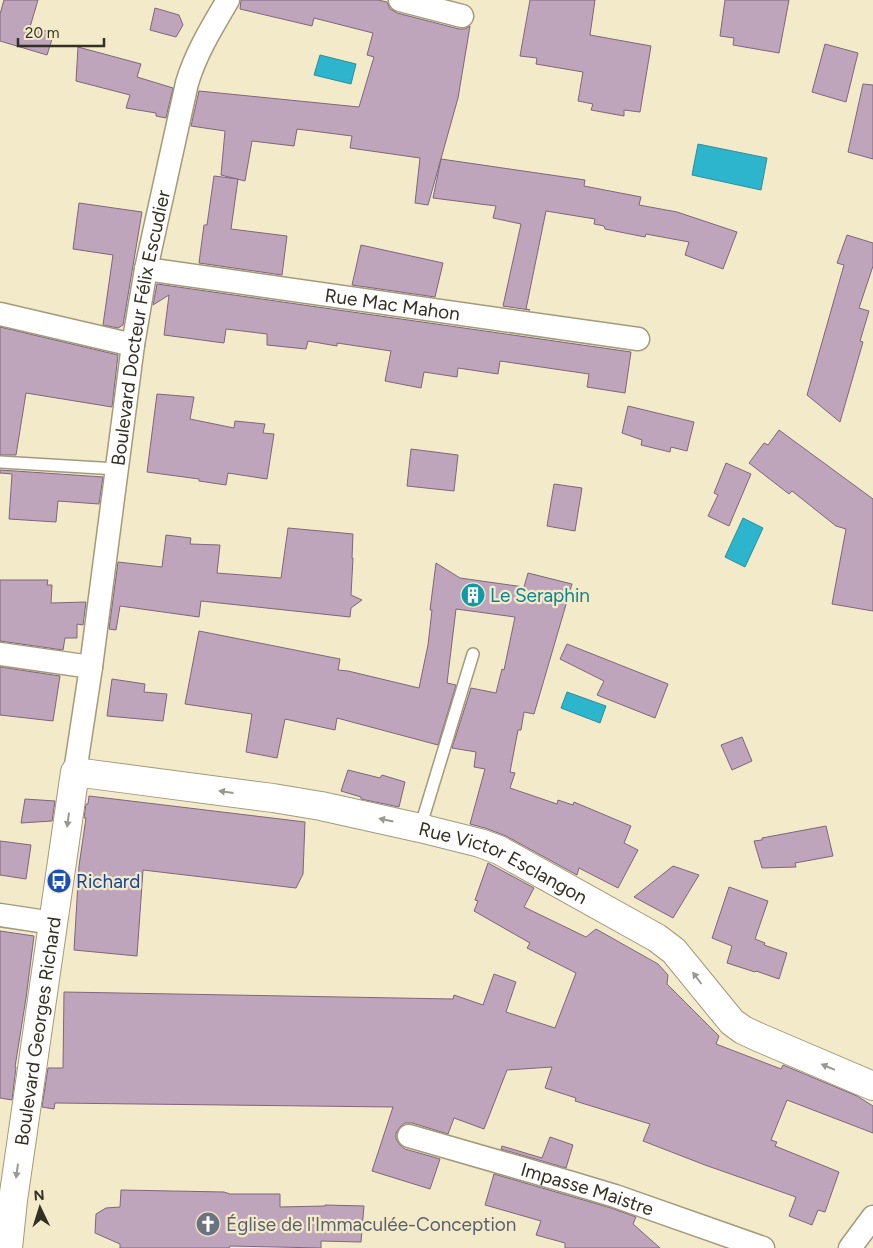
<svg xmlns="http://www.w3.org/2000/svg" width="873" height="1248" font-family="Figtree,sans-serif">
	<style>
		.water { fill: #2cb5cd; stroke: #2e8d9a }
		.building { fill: #bea5bc; stroke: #7e667b }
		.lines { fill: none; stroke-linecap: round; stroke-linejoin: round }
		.service-casing { stroke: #a39a7c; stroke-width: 14 }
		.minor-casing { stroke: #a39a7c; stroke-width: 25 }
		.secondary-casing { stroke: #a39a7c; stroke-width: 30 }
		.service { stroke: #fff; stroke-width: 11 }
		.minor { stroke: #fff; stroke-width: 22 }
		.secondary { stroke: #fff; stroke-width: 28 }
		.oneway { fill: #999891 }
		.labels { text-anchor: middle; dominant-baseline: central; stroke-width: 4.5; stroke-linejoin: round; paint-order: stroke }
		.street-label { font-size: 19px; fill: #333023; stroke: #f3eaca }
		.culture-label { font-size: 19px; fill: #0d838f; stroke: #f3eaca; text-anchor: start }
		.transit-label { font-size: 19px; fill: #164399; stroke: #f3eaca; text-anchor: start }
		.worship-label { font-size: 19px; fill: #5b616d; stroke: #f3eaca; text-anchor: start }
	</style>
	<rect width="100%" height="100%" fill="#f3eaca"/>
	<g class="water">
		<path d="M320,55L356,64L351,84L314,75Z"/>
		<path d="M698,144L767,158L761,190L692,175Z"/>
		<path d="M743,518L763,528L745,567L725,557Z"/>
		<path d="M567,692L606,706L600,723L561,708Z"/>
	</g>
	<g class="building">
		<path d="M4,0H38L30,27L54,33L47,55L0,41V14Z"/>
		<path d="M241,0H378L387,2L390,9L397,13L459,29H465L470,26L458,98L428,205L415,203L420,158L350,148L352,136L297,129L294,146L252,141L245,181L221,175L225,131L191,126L199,91L359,107L374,57L367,55L373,33L314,18L312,26L240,9Z"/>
		<path d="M530,0H595L590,35L651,46L640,112L624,110V116L591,110L593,104L578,101L583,72L536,64L537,58L520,56Z"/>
		<path d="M725,0H789L779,53L733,45L734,38L720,36Z"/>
		<path d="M155,8L179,15L183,25L176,37L150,30Z"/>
		<path d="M825,44L858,53L846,102L812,92Z"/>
		<path d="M78,47L141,64L137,77L173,88L166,118L156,116V113L126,108L130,95L76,81Z"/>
		<path d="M863,84L873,85V159L848,152Z"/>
		<path d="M441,159L585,180L584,186L641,197L639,205L677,212L737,232L723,269L685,255L689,242L646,234L645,237L605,229L604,226L594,224L595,219L546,211L526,309L530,310L503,306L521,224L493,218L496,206L433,198Z"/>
		<path d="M214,176L238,179L231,229L287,236L282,275L199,263L204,225H207Z"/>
		<path d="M79,203L142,212L123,325L118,328L103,325L113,255L73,249Z"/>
		<path d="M847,235L873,243V266L859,308L869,311L860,341L863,342L840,422L807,395L844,265L837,263Z"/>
		<path d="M361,245L443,263L435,297L352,285Z"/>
		<path d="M157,284L631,352L625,393L587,387L589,374L500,361L498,374L458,368L457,377L424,372L421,388L385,381L391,351L337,343V346L308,341L306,349L267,345V334L226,329L224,343L164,335L169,295L153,305Z"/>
		<path d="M0,327L118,355L112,407L26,393L16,455H0Z"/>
		<path d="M157,394L194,397L190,419L234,428L235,421L265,424L263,433L274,434L267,479L228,473L226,485L199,481V479L147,472Z"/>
		<path d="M628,406L694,422L687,451L671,447L670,452L641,445L642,440L622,433Z"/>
		<path d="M779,430L873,499V611L832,604L846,529L836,526L792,491L789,494L749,463L764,443L768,445Z"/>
		<path d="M411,449L458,455L454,491L407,486Z"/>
		<path d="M726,463L751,474L729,526L708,516L718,495L714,493Z"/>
		<path d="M0,470L103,477L99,504L58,501L56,522L9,519L12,474L0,473Z"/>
		<path d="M554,484L582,488L575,531L547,526Z"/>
		<path d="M288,528L353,534L352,558H353L351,595L362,600L351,608L350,617L201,601L199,617L120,606L116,630L109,629L118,562L162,567L166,535L191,538L190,544L220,545L217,573L281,578Z"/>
		<path d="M436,563L460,578L524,587L528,573L572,584L534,714L524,712L521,730H518L510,772L515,773L510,788L557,804L558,800L573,805L574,802L631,826L624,843L638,850L618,888L579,868L577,875L506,836L485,828L470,824L485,769L474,767L476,752L452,748L471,688L496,693L502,669L504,670L515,617L456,609L447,683L456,685L438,745L337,718L335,730L285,719L277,758L246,752L252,714L185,704L199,631L340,659L338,670L348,671L419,688L428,645L432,610H430Z"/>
		<path d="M0,580H48L47,585H52L51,603L86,602L83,625L77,624V638H65L63,650L0,641Z"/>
		<path d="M567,644L668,684L655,718L597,695L604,681L560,659Z"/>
		<path d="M0,667L60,676L53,721L0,715Z"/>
		<path d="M112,679L145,684L144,692L167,694L163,721L107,716Z"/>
		<path d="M742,737L752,761L732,770L721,745Z"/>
		<path d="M348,770L380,778L382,775L405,782L399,807L361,799V797L341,791Z"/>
		<path d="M89,796L305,822L303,874L296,888L143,870L137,956L74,950L79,866L86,818H84L86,804H88Z"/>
		<path d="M25,799L55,801L52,821L21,823Z"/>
		<path d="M826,826L833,856L795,863L796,867L762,868L754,841L762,840V838Z"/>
		<path d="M0,841L31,845L26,879L0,875Z"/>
		<path d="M488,863L534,888L524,907L586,937L596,929L658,964L668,975L667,984L719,1036L716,1044L781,1069L783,1065L857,1096L873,1106V1133L787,1100L771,1140L777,1142L775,1146L839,1172L825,1212L818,1210L812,1225L789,1216L796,1197L705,1165L643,1141L650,1124L575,1101L576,1098L545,1088L552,1067L507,1070L484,1129L454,1118L448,1134L412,1123H405L400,1127L396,1133V1139L400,1145L405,1149L440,1159L430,1189L372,1171L393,1107L55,1103L54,1109L42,1107L48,1068H63L64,992L453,999L454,995L483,1005L494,974L516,982L506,1012L555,1028L576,973L527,948L530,943L474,911L478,901L475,900Z"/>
		<path d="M673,866L699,875L673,918L634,897Z"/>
		<path d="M729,887L768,901L755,939L765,943L764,945L787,953L779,979L756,971L755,972L727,963L732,946L712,938Z"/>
		<path d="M0,931L34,936L26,998L15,1067H16L12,1100L0,1098Z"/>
		<path d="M550,1137L573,1145L566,1168L501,1149L502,1146L542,1158Z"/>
		<path d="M494,1174L611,1208L636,1217L633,1224L660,1248H565V1243L536,1235L541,1221L485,1205Z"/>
		<path d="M121,1190L224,1192L230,1194H280V1207L325,1206V1205L364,1206L361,1242L321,1241V1248L230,1246L229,1248H120V1244L95,1233L96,1214L106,1208L120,1207Z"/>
	</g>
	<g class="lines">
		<defs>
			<g id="service">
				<path d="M0,462L117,469"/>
				<path d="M420,828L473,654"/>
			</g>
			<g id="minor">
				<path d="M400,0L462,16"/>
				<path id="s1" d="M146,269L638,339"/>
				<path d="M0,314L133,345"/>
				<path d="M0,654L91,667"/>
				<path id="s2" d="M75,772L91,667L133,345L146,269L187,83C196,53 212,27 228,0"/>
				<path d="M0,915L53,923"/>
				<path id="s3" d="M409,1136L572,1183L615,1196L763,1248"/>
				<path d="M850,1248L873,1217"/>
			</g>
			<g id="secondary">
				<path id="s4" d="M8,1248L13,1200L75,772L273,798L321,806L420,828L480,843L499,850L657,938L674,951L732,1022L743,1030L758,1037L873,1086"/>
			</g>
		</defs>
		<use href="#service" class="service-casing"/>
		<use href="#minor" class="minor-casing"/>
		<use href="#secondary" class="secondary-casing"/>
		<use href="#service" class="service"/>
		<use href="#minor" class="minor"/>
		<use href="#secondary" class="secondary"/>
	</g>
	<defs><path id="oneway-solid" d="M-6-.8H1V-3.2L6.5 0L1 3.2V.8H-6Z" transform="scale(1.25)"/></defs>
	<g class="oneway">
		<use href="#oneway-solid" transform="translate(226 792) rotate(-172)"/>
		<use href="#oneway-solid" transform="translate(68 820) rotate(98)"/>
		<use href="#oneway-solid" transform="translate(386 820) rotate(-168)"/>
		<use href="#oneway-solid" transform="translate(697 978) rotate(-127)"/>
		<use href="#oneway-solid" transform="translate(828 1067) rotate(-157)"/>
		<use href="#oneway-solid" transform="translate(17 1171) rotate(98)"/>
	</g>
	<defs>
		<symbol id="building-disc" viewBox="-11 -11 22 22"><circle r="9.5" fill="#0f9aa8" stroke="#f3eaca"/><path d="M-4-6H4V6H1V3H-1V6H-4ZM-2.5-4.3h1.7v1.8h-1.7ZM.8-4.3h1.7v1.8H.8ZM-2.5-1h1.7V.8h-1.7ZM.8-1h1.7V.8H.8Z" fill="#fff"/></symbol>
		<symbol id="bus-disc" viewBox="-11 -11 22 22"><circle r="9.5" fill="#1a4fb4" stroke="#f3eaca"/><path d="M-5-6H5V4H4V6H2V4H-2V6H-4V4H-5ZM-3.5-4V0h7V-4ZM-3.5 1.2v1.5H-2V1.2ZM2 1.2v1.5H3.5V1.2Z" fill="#fff"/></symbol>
		<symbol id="church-disc" viewBox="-11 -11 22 22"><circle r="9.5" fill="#6b7280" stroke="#f3eaca"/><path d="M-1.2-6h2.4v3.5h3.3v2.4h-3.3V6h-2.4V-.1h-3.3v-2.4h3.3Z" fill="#fff"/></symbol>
	</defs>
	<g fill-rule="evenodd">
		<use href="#building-disc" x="459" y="581" width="28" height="28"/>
		<use href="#bus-disc" x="45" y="867" width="28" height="28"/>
		<use href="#church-disc" x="194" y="1210" width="28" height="28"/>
	</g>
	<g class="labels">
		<g class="street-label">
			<text stroke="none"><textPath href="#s1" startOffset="249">Rue Mac Mahon</textPath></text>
			<text stroke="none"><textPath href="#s2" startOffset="449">Boulevard Docteur Félix Escudier</textPath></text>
			<text stroke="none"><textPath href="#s4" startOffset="921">Rue Victor Esclangon</textPath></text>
			<text stroke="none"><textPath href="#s4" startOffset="219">Boulevard Georges Richard</textPath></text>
			<text stroke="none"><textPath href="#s3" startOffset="186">Impasse Maistre</textPath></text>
		</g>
		<g class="culture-label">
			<text x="490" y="595">Le Seraphin</text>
		</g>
		<g class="transit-label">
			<text x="76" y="881">Richard</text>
		</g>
		<g class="worship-label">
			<text x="226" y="1224">Église de l'Immaculée-Conception</text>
		</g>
	</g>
	<g transform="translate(40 1208) rotate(356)" stroke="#f3eaca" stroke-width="4" paint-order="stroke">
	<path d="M0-4L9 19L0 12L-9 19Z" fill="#333023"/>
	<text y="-8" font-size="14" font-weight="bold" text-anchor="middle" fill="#333023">N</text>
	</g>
	<path d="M18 38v8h86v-8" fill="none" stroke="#333023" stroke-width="2.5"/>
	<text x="25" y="38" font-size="15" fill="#333023" stroke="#f3eaca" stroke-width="4" paint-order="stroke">20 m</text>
</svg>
